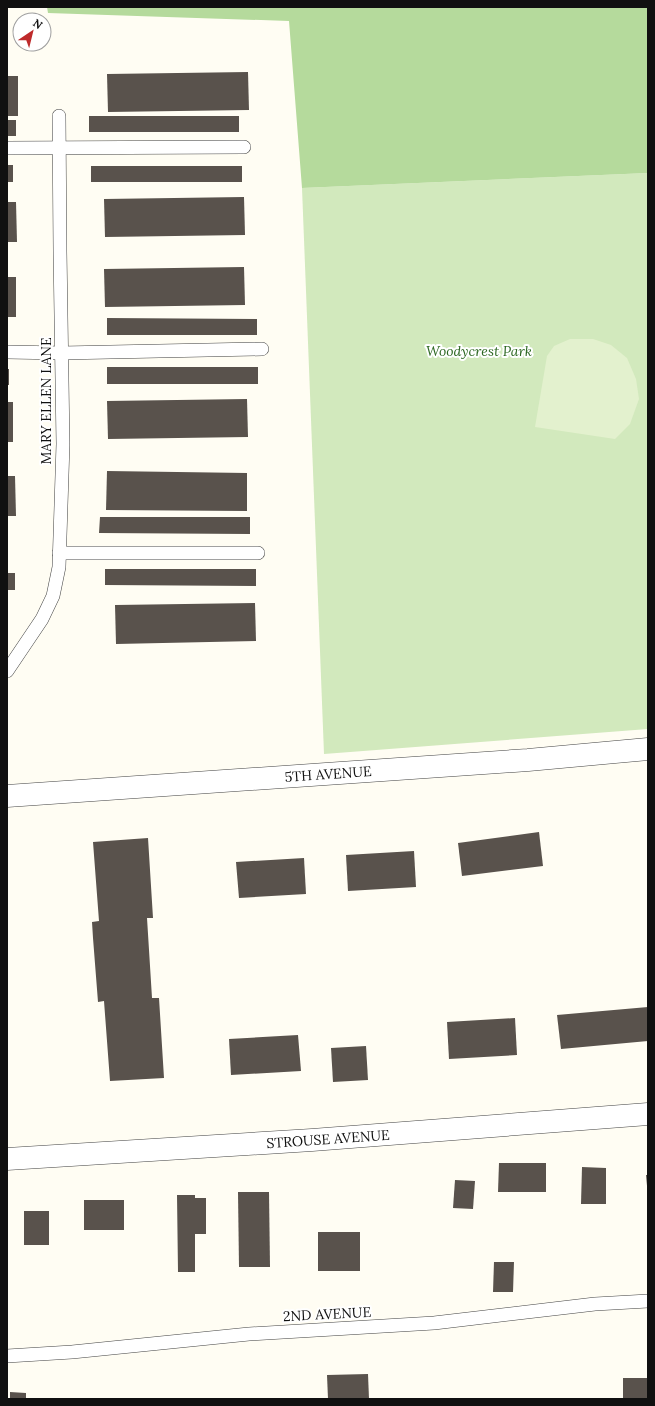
<svg xmlns="http://www.w3.org/2000/svg" width="655" height="1406" font-family="Lora,serif">
	<style>
		.green { fill: #d2e9bd }
		.forest { fill: #b5da9c }
		.pitch { fill: #e3f1ce }
		.building { fill: #59524c }
		.lines { fill: none; stroke-linecap: round; stroke-linejoin: round }
		.service-casing { stroke: #434343; stroke-width: 14 }
		.minor-casing { stroke: #434343; stroke-width: 23 }
		.service { stroke: #fff; stroke-width: 13 }
		.minor { stroke: #fff; stroke-width: 22 }
		.labels { text-anchor: middle; dominant-baseline: central; stroke-width: 4; stroke-linejoin: round; paint-order: stroke }
		.park-label { font-size: 14px; font-style: italic; fill: #2c6721; stroke: #fff }
		.street-label { font-size: 14px; fill: #101010; stroke: #fff }
	</style>
	<rect width="100%" height="100%" fill="#fffdf3"/>
	<path class="green" d="M648,173V729L324,754L302,188Z"/>
	<path class="forest" d="M47,7H648V173L302,188L289,21L48,13Z"/>
	<path class="pitch" d="M570,339H593L611,345L627,358L636,379L639,399L630,424L615,439L535,427L547,356L554,346Z"/>
	<g class="building">
		<path d="M248,72L249,110L108,112L107,74Z"/>
		<rect x="7" y="76" width="11" height="40"/>
		<rect x="89" y="116" width="150" height="16"/>
		<rect x="7" y="120" width="9" height="16"/>
		<rect x="7" y="165" width="6" height="17"/>
		<rect x="91" y="166" width="151" height="16"/>
		<path d="M244,197L245,235L105,237L104,199Z"/>
		<path d="M7,202H16L17,242H7Z"/>
		<path d="M244,267L245,305L105,307L104,269Z"/>
		<rect x="7" y="277" width="9" height="40"/>
		<path d="M107,318L257,319V335H107Z"/>
		<rect x="107" y="367" width="151" height="17"/>
		<rect x="7" y="369" width="2" height="16"/>
		<path d="M247,399L248,437L108,439L107,401Z"/>
		<rect x="7" y="402" width="6" height="40"/>
		<path d="M107,471L247,473V511L106,510Z"/>
		<path d="M7,476H15L16,516H7Z"/>
		<path d="M100,517H250V534L99,533Z"/>
		<path d="M105,569H256V586L105,585Z"/>
		<rect x="7" y="573" width="8" height="17"/>
		<path d="M255,603L256,641L116,644L115,605Z"/>
		<path d="M539,832L543,866L462,876L458,843Z"/>
		<path d="M148,838L153,918H147L152,998H159L164,1078L110,1081L104,1001L98,1002L93,938L92,922L99,921L93,842Z"/>
		<path d="M414,851L416,887L348,891L346,855Z"/>
		<path d="M304,858L306,894L239,898L236,862Z"/>
		<path d="M648,1007V1041L561,1049L557,1015Z"/>
		<path d="M515,1018L517,1055L449,1059L447,1022Z"/>
		<path d="M298,1035L301,1071L231,1075L229,1039Z"/>
		<path d="M366,1046L368,1080L333,1082L331,1048Z"/>
		<path d="M499,1163H546V1192H498Z"/>
		<path d="M582,1167L606,1168V1204H581Z"/>
		<path d="M646,1175H648V1186H647Z"/>
		<path d="M455,1180L475,1181L473,1209L453,1208Z"/>
		<path d="M238,1192H269L270,1267H239Z"/>
		<path d="M177,1195H195V1198H206V1234H195V1272H178Z"/>
		<rect x="84" y="1200" width="40" height="30"/>
		<rect x="24" y="1211" width="25" height="34"/>
		<rect x="318" y="1232" width="42" height="39"/>
		<path d="M494,1262H514L513,1292H493Z"/>
		<path d="M368,1374L369,1399H328L327,1375Z"/>
		<rect x="623" y="1378" width="25" height="21"/>
		<path d="M10,1392L26,1393V1399H10Z"/>
	</g>
	<g class="lines">
		<defs>
			<g id="service">
				<path d="M7,148L244,147"/>
				<path d="M7,352L62,353L262,349"/>
				<path d="M59,553H258"/>
				<path d="M7,671L42,619L53,596L59,567L63,444L60,251L59,116"/>
				<path d="M7,1356L72,1352L249,1334L434,1323L595,1304L648,1301"/>
			</g>
			<g id="minor">
				<path d="M7,796L528,760L648,749"/>
				<path d="M7,1159L312,1140L648,1114"/>
			</g>
		</defs>
		<use href="#service" class="service-casing"/>
		<use href="#minor" class="minor-casing"/>
		<use href="#service" class="service"/>
		<use href="#minor" class="minor"/>
	</g>
	<g class="labels">
		<g class="park-label">
			<text x="479" y="351">Woodycrest Park</text>
		</g>
		<g class="street-label">
			<text transform="translate(46 401) rotate(-90)">MARY ELLEN LANE</text>
			<text transform="translate(328 774) rotate(-4)">5TH AVENUE</text>
			<text transform="translate(328 1139) rotate(-4)">STROUSE AVENUE</text>
			<text transform="translate(327 1314) rotate(-3)">2ND AVENUE</text>
		</g>
	</g>
	<rect width="655" height="1406" fill="none" stroke="#101010" stroke-width="16"/>
	<g transform="translate(32 32) rotate(35)"><circle r="19" fill="#ffffff" stroke="#9f9f9f"/>
	<path d="M0-3L7 15L0 10L-7 15Z" fill="#be2a2b"/>
	<text y="-6" font-size="11" font-weight="bold" text-anchor="middle" fill="#101010">N</text>
	</g>
</svg>
